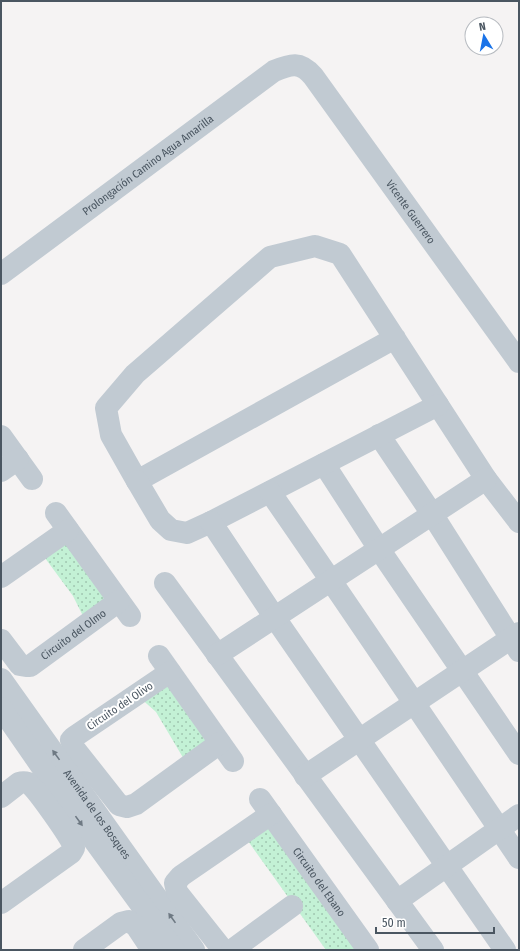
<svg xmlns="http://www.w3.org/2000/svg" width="520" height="951" font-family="'Fira Sans Condensed',sans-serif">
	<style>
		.grass { fill: url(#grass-dots) }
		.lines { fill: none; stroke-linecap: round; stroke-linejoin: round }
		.minor { stroke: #c1cad2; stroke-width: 22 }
		.oneway { fill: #6e7983 }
		.labels { text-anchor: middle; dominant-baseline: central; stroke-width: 4; stroke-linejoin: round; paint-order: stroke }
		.street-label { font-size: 11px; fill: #4a5661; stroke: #fff }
	</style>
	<defs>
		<pattern id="grass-dots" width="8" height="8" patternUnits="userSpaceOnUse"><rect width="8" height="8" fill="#c3f1d5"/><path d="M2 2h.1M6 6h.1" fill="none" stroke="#a0c6b0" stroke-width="1.8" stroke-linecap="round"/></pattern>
	</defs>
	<rect width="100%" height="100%" fill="#f5f3f3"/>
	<g class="grass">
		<path d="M67,543L108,600L83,616L73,596L45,558Z"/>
		<path d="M163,678L210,742L185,761L156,712L138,696Z"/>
		<path d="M272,823L359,950H326L248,841Z"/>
	</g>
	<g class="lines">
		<g class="minor">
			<path id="s1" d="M1,274L274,71C291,64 300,61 313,76L519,362"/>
			<path d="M395,338L137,481L111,435L106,408L135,374L270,257L315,246L340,254L486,479L519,522"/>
			<path d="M379,435L432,514L519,651"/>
			<path d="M1,436L32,479"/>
			<path d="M324,464L379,549L519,754"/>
			<path d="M1,471L18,459"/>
			<path d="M137,481L160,520L171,530L187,533L211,522L438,405"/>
			<path d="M270,492C354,613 436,736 519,858"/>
			<path d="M56,513L130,616"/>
			<path d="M211,522L275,618L505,950"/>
			<path d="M1,577L68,530"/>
			<path d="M165,583L433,950"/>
			<path id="s2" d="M1,640L20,665L26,666H30L119,601"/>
			<path d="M217,655L486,479"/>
			<path d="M159,656L233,761"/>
			<path d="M170,672L74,737L71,740L74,748L119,805L127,807L136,804L220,743"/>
			<path id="s3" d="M1,679L194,950"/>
			<path d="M1,708L66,802L174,950"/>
			<path d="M305,776L519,633"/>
			<path d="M1,797L19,783C22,782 25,782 28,783C36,788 72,839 74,848L71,853L1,903"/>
			<path id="s4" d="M260,799L368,950"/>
			<path d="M397,901L519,815"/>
			<path d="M84,950L121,923L129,921L136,926L152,950"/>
			<path d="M223,950L177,892L175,883L181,876L271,814"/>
			<path d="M232,950L292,906"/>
		</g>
	</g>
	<defs><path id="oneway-solid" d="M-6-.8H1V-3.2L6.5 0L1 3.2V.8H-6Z"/></defs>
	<g class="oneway">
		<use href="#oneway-solid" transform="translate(56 755) rotate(-126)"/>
		<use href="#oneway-solid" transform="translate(79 821) rotate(54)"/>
		<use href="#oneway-solid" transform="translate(172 918) rotate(-125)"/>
	</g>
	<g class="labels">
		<g class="street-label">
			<text stroke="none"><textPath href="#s1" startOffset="183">Prolongación Camino Agua Amarilla</textPath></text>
			<text stroke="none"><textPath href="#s1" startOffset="551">Vicente Guerrero</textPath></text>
			<text stroke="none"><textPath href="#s2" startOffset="95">Circuito del Olmo</textPath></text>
			<text transform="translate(120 706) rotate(-34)">Circuito del Olivo</text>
			<text stroke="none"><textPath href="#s3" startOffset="166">Avenida de los Bosques</textPath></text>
			<text stroke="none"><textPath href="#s4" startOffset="102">Circuito del Ebano</textPath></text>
		</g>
	</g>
	<rect width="520" height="951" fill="none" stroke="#4a5661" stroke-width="4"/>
	<g transform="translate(484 36) rotate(350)"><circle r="19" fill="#ffffff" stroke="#b7bbc0"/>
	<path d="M0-3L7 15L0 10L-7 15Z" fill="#1a73e8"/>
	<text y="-6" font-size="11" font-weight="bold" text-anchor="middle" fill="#4a5661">N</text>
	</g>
	<path d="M376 927v6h118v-6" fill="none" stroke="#4a5661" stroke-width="2"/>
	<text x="382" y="927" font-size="12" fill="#4a5661" stroke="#ffffff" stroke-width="3" paint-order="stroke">50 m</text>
</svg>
